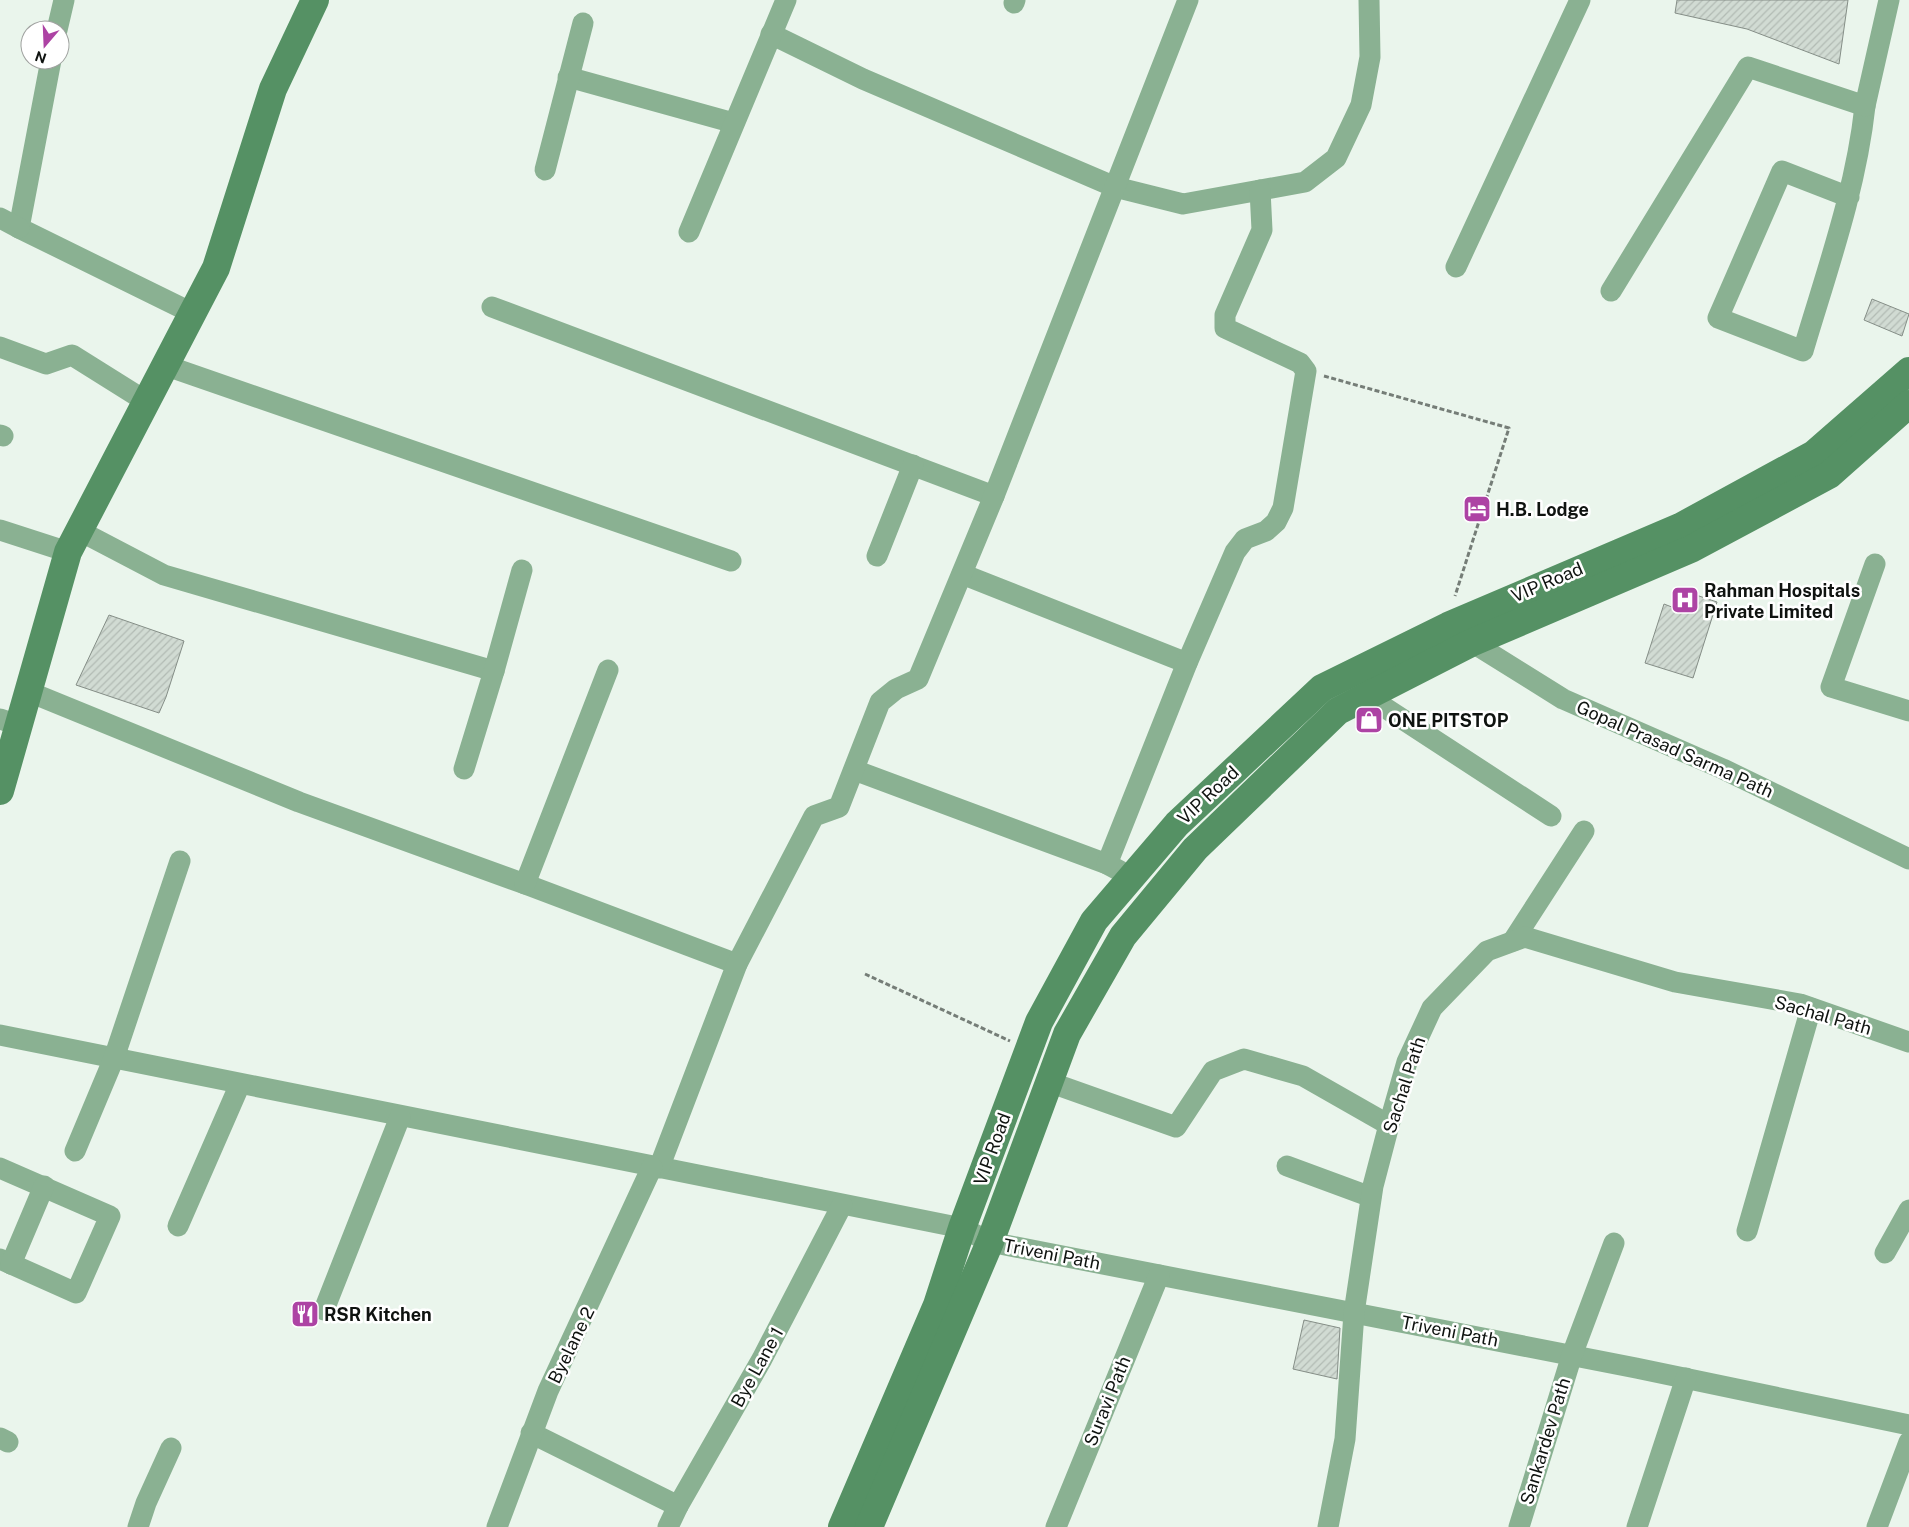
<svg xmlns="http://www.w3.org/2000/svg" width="1909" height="1527" font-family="'Public Sans',sans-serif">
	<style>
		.building { fill: url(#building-hatch); stroke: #858e87 }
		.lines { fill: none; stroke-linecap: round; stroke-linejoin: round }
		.path { stroke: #757d77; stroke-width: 3; stroke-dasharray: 5 2.5; stroke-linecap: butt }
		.street { stroke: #8ab192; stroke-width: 21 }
		.secondary { stroke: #559164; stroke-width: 28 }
		.labels { text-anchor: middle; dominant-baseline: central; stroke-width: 5; stroke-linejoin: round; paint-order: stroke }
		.poi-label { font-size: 18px; font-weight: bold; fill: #0f1310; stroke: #fff; text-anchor: start }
		.street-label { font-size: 18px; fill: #0f1310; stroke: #fff }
	</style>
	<defs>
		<pattern id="building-hatch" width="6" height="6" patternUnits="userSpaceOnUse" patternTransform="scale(1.25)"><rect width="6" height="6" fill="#d1dbd3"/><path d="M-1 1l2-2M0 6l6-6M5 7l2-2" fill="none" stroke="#b2bbb4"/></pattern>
	</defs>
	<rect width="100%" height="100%" fill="#eaf5ec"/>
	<g class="building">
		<path d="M1677,0H1848L1839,64L1747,29L1675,13Z"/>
		<path d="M1872,299L1909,314L1902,336L1864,320Z"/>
		<path d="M1696,595L1717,602L1693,678L1645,663L1664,604L1677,609L1680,599L1694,603Z"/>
		<path d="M109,615L184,641L166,697L159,713L76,685Z"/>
		<path d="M1304,1320L1340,1328L1337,1379L1293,1369Z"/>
	</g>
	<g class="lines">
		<g class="path">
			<path d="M1324,376L1509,428L1455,596"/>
			<path d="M865,974L1010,1041"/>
		</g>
		<g class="street">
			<path d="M1014,3L1015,0"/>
			<path d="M57,30L64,0"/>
			<path d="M771,34L863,79L1115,187L1183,204L1305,182L1336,158L1361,105L1370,57L1369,0"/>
			<path d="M51,60L19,228L192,313"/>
			<path d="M568,77L734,123"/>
			<path d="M545,170L583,23"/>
			<path d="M1849,197L1782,171L1718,318L1803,351C1827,270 1856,190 1865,106"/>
			<path d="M0,218L19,228"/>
			<path d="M689,232L786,0"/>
			<path d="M1456,267L1580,0"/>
			<path d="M1611,291L1748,67L1865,106L1889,0"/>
			<path d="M492,307L994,496"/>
			<path d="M0,347L46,364L72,355L147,402"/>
			<path d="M167,366L731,561"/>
			<path d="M0,435L3,436"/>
			<path d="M0,530L68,552"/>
			<path d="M78,530L164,575L494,671"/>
			<path d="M877,556L913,465"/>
			<path d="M1875,564L1831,687L1909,711"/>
			<path d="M962,574L1187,663"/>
			<path d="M1462,636L1563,699L1723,769L1909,859"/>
			<path d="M27,691L299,802L525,884L737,964"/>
			<path d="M1367,696L1551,816"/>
			<path d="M0,719L18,725"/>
			<path d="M464,769L494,671L522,570"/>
			<path d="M854,770L1107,864L1120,871"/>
			<path d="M1107,864L1187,663L1235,552L1245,539L1266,531L1276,522L1283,508L1306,371L1300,363L1225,328V315L1262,230L1260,190"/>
			<path d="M525,884L608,670"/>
			<path d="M1513,941L1584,831"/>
			<path d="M0,1035L962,1228L990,1242L1636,1368L1909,1425"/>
			<path d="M1049,1082L1176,1127L1213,1071L1244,1059L1303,1076L1389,1125"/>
			<path d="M75,1151L114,1058L180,861"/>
			<path d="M1287,1166L1371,1197"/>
			<path d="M0,1168L110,1216L76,1293L0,1259"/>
			<path d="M659,1168L737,964L814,816L839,807L880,702L896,689L918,679L994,496L1188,0"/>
			<path d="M178,1226L240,1084"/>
			<path d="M1747,1231L1811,1008"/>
			<path d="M1885,1253L1909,1210"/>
			<path d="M11,1264L44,1186"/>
			<path d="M324,1310L400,1117"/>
			<path d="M531,1433L678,1506"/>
			<path d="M0,1438L8,1442"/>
			<path d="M138,1527L146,1503L171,1448"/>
			<path d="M497,1527L548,1391L652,1167"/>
			<path d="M668,1527L678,1506L762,1359L842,1205"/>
			<path d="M1056,1527L1159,1275"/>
			<path d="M1328,1527L1345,1439L1354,1313L1373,1186L1389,1125L1407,1062L1432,1008L1487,951L1525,937L1675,982L1800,1004L1909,1042"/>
			<path d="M1519,1527L1572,1355L1614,1243"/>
			<path d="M1637,1527L1686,1378"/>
			<path d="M1877,1527L1909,1442"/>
		</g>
		<g class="secondary">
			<path d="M0,791L68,552L216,268L273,89L315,0"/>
			<path d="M842,1527L937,1305L962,1228L1039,1022L1094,921L1177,824L1322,688L1448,626L1680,527L1814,454L1909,371"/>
			<path d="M869,1527L990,1242L1067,1034L1123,936L1195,849L1338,711L1471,643L1691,549L1829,475L1909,404"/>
		</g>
	</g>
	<defs>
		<symbol id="hotel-square" viewBox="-11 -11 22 22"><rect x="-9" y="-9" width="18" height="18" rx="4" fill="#ad43a4" stroke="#fff"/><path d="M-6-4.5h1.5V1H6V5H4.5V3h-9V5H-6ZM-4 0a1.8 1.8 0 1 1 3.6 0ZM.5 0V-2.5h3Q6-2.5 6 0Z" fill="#fff"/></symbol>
		<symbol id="hospital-square" viewBox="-11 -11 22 22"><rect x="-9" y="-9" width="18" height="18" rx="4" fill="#ad43a4" stroke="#fff"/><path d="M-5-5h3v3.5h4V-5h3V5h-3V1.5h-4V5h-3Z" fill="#fff"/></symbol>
		<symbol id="shop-square" viewBox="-11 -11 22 22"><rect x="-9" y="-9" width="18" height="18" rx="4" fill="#ad43a4" stroke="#fff"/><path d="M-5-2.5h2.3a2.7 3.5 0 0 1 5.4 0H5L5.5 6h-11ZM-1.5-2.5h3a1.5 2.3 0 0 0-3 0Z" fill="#fff"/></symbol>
		<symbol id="restaurant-square" viewBox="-11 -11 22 22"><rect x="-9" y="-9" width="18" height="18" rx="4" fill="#ad43a4" stroke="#fff"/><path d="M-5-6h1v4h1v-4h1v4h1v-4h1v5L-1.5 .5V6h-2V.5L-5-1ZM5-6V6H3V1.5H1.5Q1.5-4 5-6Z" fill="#fff"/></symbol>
	</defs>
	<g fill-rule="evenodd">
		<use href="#hotel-square" x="1461" y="493" width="32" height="32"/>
		<use href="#hospital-square" x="1669" y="584" width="32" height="32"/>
		<use href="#shop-square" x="1353" y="704" width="32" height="32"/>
		<use href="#restaurant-square" x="289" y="1298" width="32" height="32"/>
	</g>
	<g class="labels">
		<g class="poi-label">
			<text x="1496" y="509">H.B. Lodge</text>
			<text x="1704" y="590">Rahman Hospitals<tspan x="1704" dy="21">Private Limited</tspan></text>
			<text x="1388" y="720">ONE PITSTOP</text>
			<text x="324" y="1314">RSR Kitchen</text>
		</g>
		<g class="street-label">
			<text transform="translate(1547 582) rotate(-23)">VIP Road</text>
			<text transform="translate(1675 749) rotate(24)">Gopal Prasad Sarma Path</text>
			<text transform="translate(1208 795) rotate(-43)">VIP Road</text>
			<text transform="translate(1823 1015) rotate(16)">Sachal Path</text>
			<text transform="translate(1404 1085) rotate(-72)">Sachal Path</text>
			<text transform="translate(992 1149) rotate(-70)">VIP Road</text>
			<text transform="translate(1052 1254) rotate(11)">Triveni Path</text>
			<text transform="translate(1450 1331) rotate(11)">Triveni Path</text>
			<text transform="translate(571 1345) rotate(-64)">Byelane 2</text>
			<text transform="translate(757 1367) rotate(-61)">Bye Lane 1</text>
			<text transform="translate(1107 1401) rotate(-68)">Suravi Path</text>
			<text transform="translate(1545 1441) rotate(-73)">Sankardev Path</text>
		</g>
	</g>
	<g transform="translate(45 45) rotate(199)"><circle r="24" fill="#ffffff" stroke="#9fa19f"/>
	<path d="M0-4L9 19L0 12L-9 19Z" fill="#ad43a4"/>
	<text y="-8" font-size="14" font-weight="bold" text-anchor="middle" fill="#0f1310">N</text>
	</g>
</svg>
